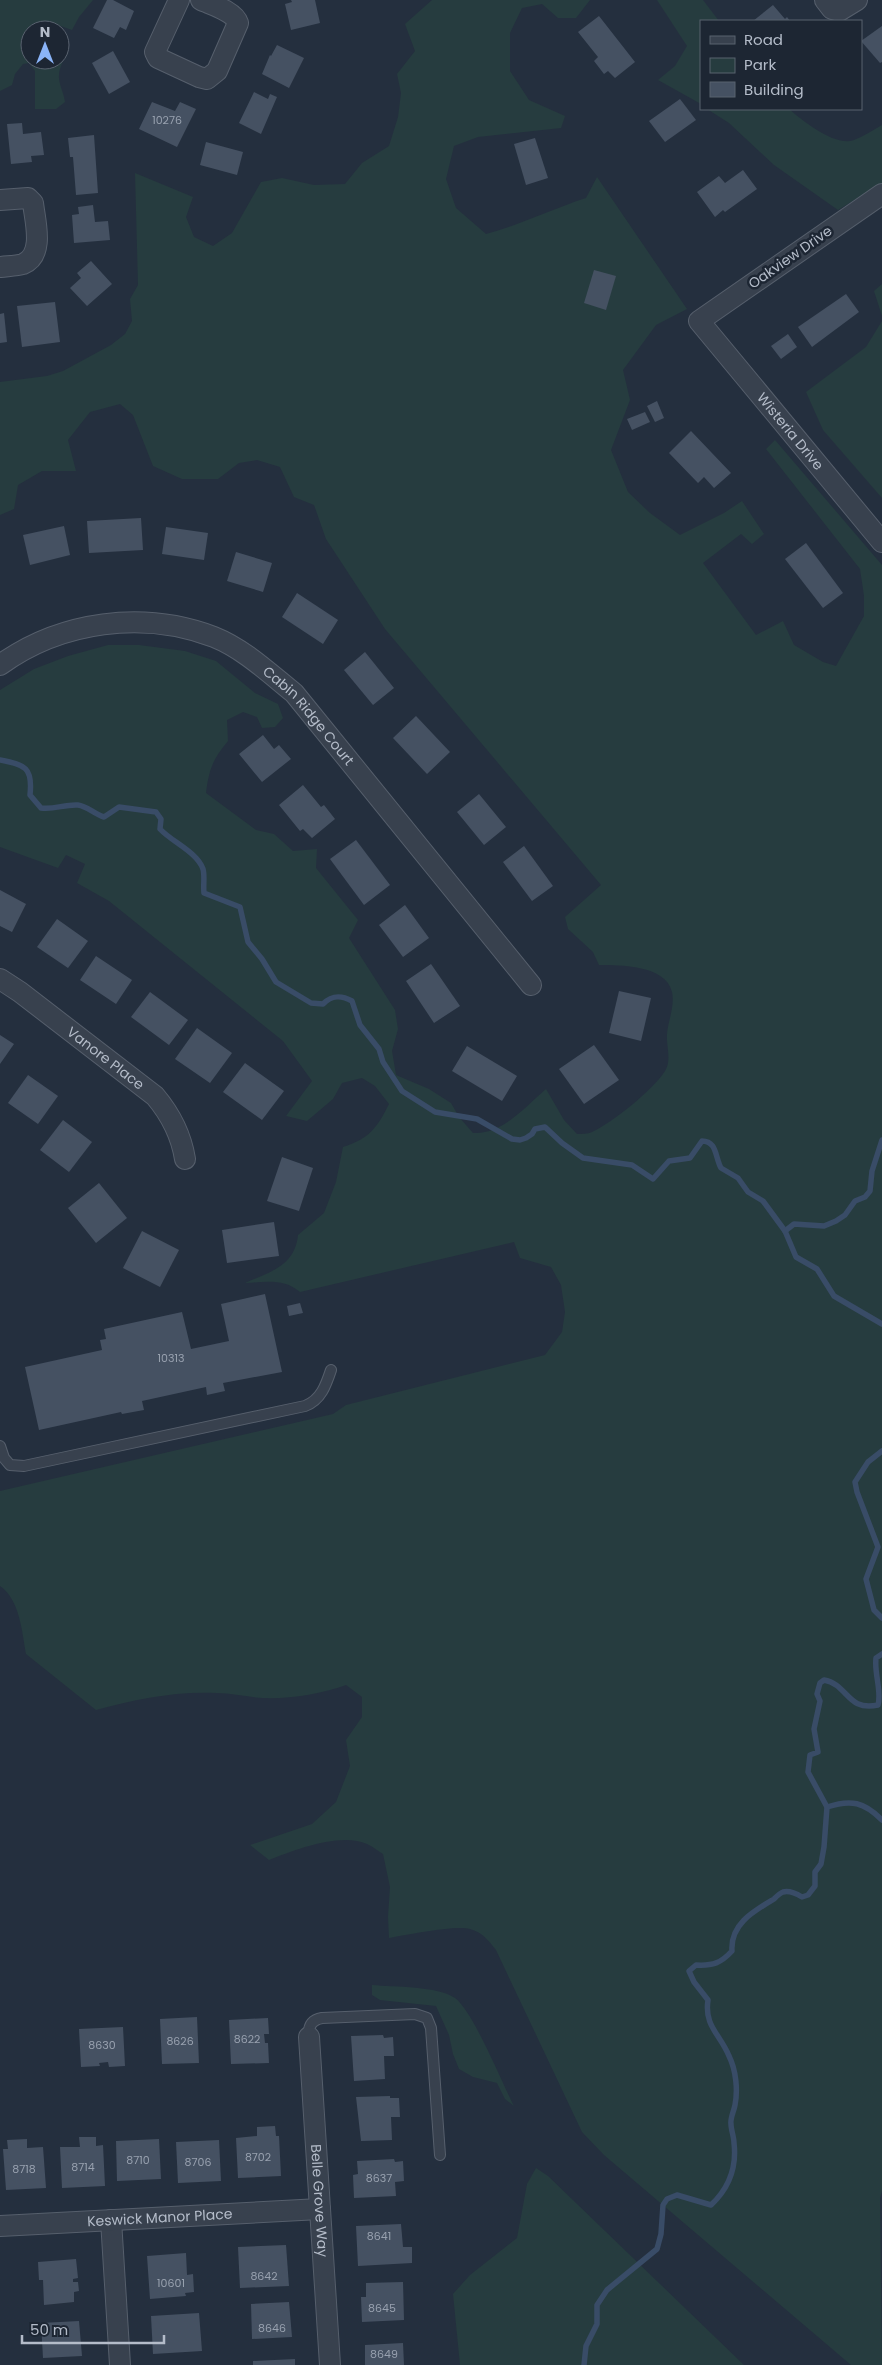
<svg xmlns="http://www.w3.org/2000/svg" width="882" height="2365" font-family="Poppins,sans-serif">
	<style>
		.green { fill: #263c3f }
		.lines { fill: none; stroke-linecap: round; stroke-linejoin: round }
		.stream { stroke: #394c67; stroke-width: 5.5 }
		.building { fill: #455162 }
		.service-casing { stroke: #565f6c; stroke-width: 12 }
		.minor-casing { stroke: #565f6c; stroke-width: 22 }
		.service { stroke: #38414e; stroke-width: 10 }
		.minor { stroke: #38414e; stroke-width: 20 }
		.labels { text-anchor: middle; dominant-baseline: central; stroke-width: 5; stroke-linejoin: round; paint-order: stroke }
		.number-label { font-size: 11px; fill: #98a1af }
		.street-label { font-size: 14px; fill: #b4bcc9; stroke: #1d2633 }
	</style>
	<rect width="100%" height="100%" fill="#242f3e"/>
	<g class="green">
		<path d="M0,0H93L79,17L72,30L52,23L48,25L49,30H30V60H60V46C67,62 61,61 59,74C58,83 64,93 65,102L56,109H35V71L29,63L23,64L15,74L12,85L0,91Z"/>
		<path d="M432,0H590L576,18H558L542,4L522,8L510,33V71L529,100L565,116L561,128L478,137L454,146L446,179L456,208L486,234C520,225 552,209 586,198L597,177L687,309L656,325L623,370L630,400L611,450L628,492L650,513L680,535L724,513L742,501L764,534L752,544L741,534L703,563L756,635L783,621L794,645L823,662L836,666L864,616V596L860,569L766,449L775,440L882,565V2191L880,2198L882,2365H851L604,2155L582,2132L496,1950C489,1941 482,1932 470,1929C455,1925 407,1935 389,1938L388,1917L390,1887L383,1854C378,1851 372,1846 367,1844C341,1832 294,1850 269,1860L250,1845L312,1824L336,1802L350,1766L346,1740L362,1717V1697L346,1685C321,1694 290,1699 263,1698C247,1697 232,1693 217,1693C175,1691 136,1699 96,1710L26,1654C22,1632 20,1600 0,1586V1491L333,1414L346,1405L545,1355L562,1332L565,1312L561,1285L551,1267L520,1258L514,1242L300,1292C284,1278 265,1282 245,1283C270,1272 295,1266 298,1235L324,1213L336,1182L343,1147C369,1139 377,1128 389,1104L375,1086L362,1078L342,1083L333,1099L307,1121L286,1116L312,1081L283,1041L109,901L77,883L85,864L66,855L58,868L0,847V690L34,669L68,656L108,645H139L185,651L216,661L255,693L278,704L283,718L275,727L262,728L257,717L243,712L227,720L228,741C213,759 209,769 206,793L256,830L274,834L293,851L317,849L316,868L358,920L349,938L395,1010L398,1029L392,1051L396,1075L429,1089L451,1103L459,1117L473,1133C502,1135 525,1107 546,1089L564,1120L577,1134C582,1134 588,1134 592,1132C612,1123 654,1089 665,1071C672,1060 666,1046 667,1034C668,1021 675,1006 672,992C666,965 620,965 599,965L593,952L568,929L565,917L601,885L385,629L326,539L314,505L294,497L280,467L257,460L239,463L218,479H182L153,466L133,415L120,404L90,412L68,440L76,471H42L18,485L14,509L0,515V382L47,376L63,371L111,345L125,334L132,321L130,299L138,285L135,173L193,197L186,217L194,237L213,246L232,233L261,182L282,178L314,185L345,184L362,163L389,146L398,117L401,93L397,74L415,51L405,24Z"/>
		<path d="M657,0H703L719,21H701V104L658,80L675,66L687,46Z"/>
		<path d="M707,109H789C803,121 835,147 854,140C864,136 873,130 882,125V183L838,210L774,165L729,123Z"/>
		<path d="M882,284V316L874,291Z"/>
		<path d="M882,321V498L823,430L806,392L866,347Z"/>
		<path d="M372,1985C394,1987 438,1986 455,1998C473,2011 502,2083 514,2106L505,2099L497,2083L473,2077L459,2069L453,2054L449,2035L436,2006L380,2000L372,1995Z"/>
		<path d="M536,2168L548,2176L744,2365H460L453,2294L470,2275L517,2238L527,2184Z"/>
	</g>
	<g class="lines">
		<g class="stream">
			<path d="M0,760C25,765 33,767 30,795L41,808C54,810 65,804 78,805C87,806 94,814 104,817L119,807L156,812L161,819L160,829C172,842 197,852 203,869C205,876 203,886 204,893L240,907L248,942L262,959L276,982L311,1003L323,1004C332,995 341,995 352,1001L360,1025L379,1049L383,1062L402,1091L435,1112L477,1119L512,1139L520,1140L526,1138L532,1134L535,1129L545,1127L562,1143L583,1158L632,1165L653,1179L669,1161L690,1158L702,1141C717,1141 715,1157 721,1168L738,1178L748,1192L763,1201L785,1231L796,1257L817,1269L834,1296L882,1324"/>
			<path d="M785,1231L794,1224L824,1226L836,1221L845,1215L855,1201L865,1197L870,1191L872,1171L882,1140"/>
			<path d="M882,1451L868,1462L855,1482L857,1492L878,1547L866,1579L874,1610L882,1618"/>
			<path d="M827,1807C851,1799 864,1802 882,1820"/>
			<path d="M584,2365L586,2346L597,2324V2305L607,2290L657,2249L661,2234L663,2205L667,2199L677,2195L711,2205C729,2188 737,2168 734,2143C734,2137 731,2130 731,2124C730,2118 734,2111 735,2105C738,2090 736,2070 729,2056C720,2034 704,2026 708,2000L694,1982L689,1971L696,1965C713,1966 721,1963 732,1951C730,1924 754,1911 774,1899C776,1897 780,1893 783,1892C790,1890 797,1894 802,1897L808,1895L815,1886V1872L821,1864L824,1847L827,1807L808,1772L810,1755L818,1752L814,1729L820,1701L817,1694L820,1683L824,1680C848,1684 847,1712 878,1705C882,1691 874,1674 876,1658L882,1654"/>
		</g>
	</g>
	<g class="building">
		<path d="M107,0H113L134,11L126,30L120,27L114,38L93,28Z"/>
		<path d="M291,0H315L320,23L291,30L285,4L292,2Z"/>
		<path d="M773,5L785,19L787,17L790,21H753Z"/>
		<path d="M599,16L635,62L615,78L608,71L604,74L594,61L598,57L578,32Z"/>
		<path d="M882,26V62L880,63L861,41Z"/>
		<path d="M277,45L304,58L289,88L262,74L270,55L271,56Z"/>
		<path d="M113,51L130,82L109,94L92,63Z"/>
		<path d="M254,92L268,99L270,94L277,97L261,134L239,123Z"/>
		<path d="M680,99L696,120L665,142L649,121Z"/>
		<path d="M152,102L175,111L180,102L196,109L177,147L139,129Z"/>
		<path d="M22,123L23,134L41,132L44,155L31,156L32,162L11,164L7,124Z"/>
		<path d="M94,135L98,193L76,195L73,157H70L68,138Z"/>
		<path d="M535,138L548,178L526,185L514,144Z"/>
		<path d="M206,142L243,152L237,175L200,165Z"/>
		<path d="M743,170L757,189L725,212L723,210L715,217L697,192L719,176L725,183Z"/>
		<path d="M93,205L95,222L108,221L110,240L74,243L72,215L79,214L78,207Z"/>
		<path d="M91,261L112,284L87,306L70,288L81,278L77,273Z"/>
		<path d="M594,270L616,276L606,310L584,303Z"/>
		<path d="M846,294L859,312L812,347L798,327Z"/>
		<path d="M55,302L60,342L22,347L17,306Z"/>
		<path d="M4,313L7,342L0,343V314Z"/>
		<path d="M788,334L797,347L781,359L771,346Z"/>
		<path d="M657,401L664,418L655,422L647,406Z"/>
		<path d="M645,412L650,422L632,430L627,419Z"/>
		<path d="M691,431L731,473L714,488L704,477L698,483L669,453Z"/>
		<path d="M141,518L143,550L89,553L87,521Z"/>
		<path d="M64,526L70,555L30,565L23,535Z"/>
		<path d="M166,527L208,533L204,560L162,554Z"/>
		<path d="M806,543L843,593L823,608L785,559Z"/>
		<path d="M236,552L272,563L263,592L227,581Z"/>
		<path d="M297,593L338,620L323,644L282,617Z"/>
		<path d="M365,652L394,688L373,705L344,670Z"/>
		<path d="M416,716L450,752L427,774L393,738Z"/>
		<path d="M263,735L274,749L279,745L291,759L262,782L239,754Z"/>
		<path d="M303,785L321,807L324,805L335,819L312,838L303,829L300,831L279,805Z"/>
		<path d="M479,794L506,827L484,845L457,812Z"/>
		<path d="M356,840L390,885L364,905L330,859Z"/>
		<path d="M524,846L553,886L532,901L503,862Z"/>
		<path d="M0,890L26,904L12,932L0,926Z"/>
		<path d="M405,905L429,938L403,957L379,925Z"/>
		<path d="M57,919L88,941L68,968L37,947Z"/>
		<path d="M96,956L132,980L116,1004L80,980Z"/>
		<path d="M431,964L460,1006L434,1023L406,981Z"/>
		<path d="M619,991L651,998L641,1041L609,1033Z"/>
		<path d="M150,992L188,1020L169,1045L131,1017Z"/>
		<path d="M197,1028L232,1053L210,1083L175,1059Z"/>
		<path d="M0,1035L14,1044L0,1064Z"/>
		<path d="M594,1045L619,1080L584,1104L559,1069Z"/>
		<path d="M467,1046L517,1076L502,1101L452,1071Z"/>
		<path d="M245,1063L284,1091L262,1120L223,1092Z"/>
		<path d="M28,1075L58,1096L38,1124L8,1103Z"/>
		<path d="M63,1120L92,1142L69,1172L40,1150Z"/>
		<path d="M282,1157L313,1168L299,1211L267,1201Z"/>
		<path d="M99,1183L127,1218L96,1243L68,1208Z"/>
		<path d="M274,1222L279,1256L227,1263L222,1230Z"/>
		<path d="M142,1231L179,1250L160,1287L123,1268Z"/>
		<path d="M265,1294L282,1372L223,1383L225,1391L207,1395L206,1387L142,1401L144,1410L122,1414L121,1412L39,1430L25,1367L102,1350L100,1340L106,1339L104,1329L182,1312L191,1349L229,1341L221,1304Z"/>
		<path d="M300,1303L303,1313L289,1316L287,1306Z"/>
		<path d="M197,2017L199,2063L162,2064L160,2019Z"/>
		<path d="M268,2018L269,2034H264L265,2043H268L269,2063L231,2064L229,2020Z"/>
		<path d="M123,2027L125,2066L109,2067L108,2062L99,2063L100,2066L81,2067L79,2029Z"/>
		<path d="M383,2035L384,2038L393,2037L394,2056H384L385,2079L354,2081L351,2036Z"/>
		<path d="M390,2096V2098H399L400,2117H391L392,2140L361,2141L356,2097Z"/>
		<path d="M275,2126L276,2136H279L281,2176L238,2178L236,2138L257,2136V2127Z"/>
		<path d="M79,2137H96V2146L103,2145L105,2186L62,2188L60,2147H80Z"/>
		<path d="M27,2139V2148L43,2147L46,2188L6,2190L3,2149H8L7,2140Z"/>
		<path d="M159,2139L161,2179L117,2181L116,2141Z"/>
		<path d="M219,2140L221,2181L178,2183L176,2142Z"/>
		<path d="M394,2159L395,2162L403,2161L404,2181L395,2182L396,2196L354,2198L353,2175L358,2174L357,2161Z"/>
		<path d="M401,2224L403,2247H412V2263L358,2266L356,2226Z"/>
		<path d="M286,2245L289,2286L240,2288L238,2247Z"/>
		<path d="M186,2253L187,2275L193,2274L194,2292L185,2293L186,2296L150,2299L147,2256Z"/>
		<path d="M76,2259L78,2278L73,2279V2282H78L79,2291L74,2292V2302L44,2305L43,2280H39L38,2262Z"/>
		<path d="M403,2282L404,2320L362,2322L361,2297H366V2283Z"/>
		<path d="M289,2302L292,2337L252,2339L251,2304Z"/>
		<path d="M199,2313L202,2351L153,2354L151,2316Z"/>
		<path d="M79,2321L82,2356L43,2358L41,2323Z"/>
		<path d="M403,2343L404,2365H365V2345Z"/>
		<path d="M295,2359V2365H253V2361Z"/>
	</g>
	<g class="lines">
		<defs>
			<g id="service">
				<path d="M0,1446L4,1458L10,1465L24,1466L305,1406C321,1400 326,1385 331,1370"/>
				<path d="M309,2037C308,2027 311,2020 322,2018L415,2014L427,2018L431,2028L440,2155"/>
			</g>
			<g id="minor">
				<path d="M179,0L155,52L158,58L199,77L207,79L217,71L238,23C234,11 212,5 201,0"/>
				<path d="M825,0L832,9L839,11L857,0"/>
				<path id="s1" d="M882,194L699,321L882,542"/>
				<path d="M0,200L28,198L33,203C35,221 45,255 23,264C16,266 7,266 0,267"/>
				<path id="s2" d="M0,665C61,621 143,610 214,637C244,649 269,673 294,693L531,985"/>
				<path id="s3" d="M0,979L20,992L155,1096C171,1115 181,1134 185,1159"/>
				<path id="s4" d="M309,2037L330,2365"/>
				<path d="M111,2220L120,2365"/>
				<path id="s5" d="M0,2226L320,2209"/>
			</g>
		</defs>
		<use href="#service" class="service-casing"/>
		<use href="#minor" class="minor-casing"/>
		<use href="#service" class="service"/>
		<use href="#minor" class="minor"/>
	</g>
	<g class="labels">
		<g class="number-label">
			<text x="167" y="120">10276</text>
			<text x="171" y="1358">10313</text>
			<text x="247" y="2039">8622</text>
			<text x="180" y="2041">8626</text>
			<text x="102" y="2045">8630</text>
			<text x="258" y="2157">8702</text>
			<text x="138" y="2160">8710</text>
			<text x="198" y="2162">8706</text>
			<text x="83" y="2167">8714</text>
			<text x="24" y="2169">8718</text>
			<text x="379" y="2178">8637</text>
			<text x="379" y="2236">8641</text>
			<text x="264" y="2276">8642</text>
			<text x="171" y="2283">10601</text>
			<text x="382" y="2308">8645</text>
			<text x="272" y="2328">8646</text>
			<text x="384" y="2354">8649</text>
		</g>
		<g class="street-label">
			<text transform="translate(790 257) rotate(-35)">Oakview Drive</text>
			<text stroke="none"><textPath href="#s1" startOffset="366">Wisteria Drive</textPath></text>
			<text stroke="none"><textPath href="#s2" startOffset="349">Cabin Ridge Court</textPath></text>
			<text stroke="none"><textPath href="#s3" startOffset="132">Vanore Place</textPath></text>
			<text stroke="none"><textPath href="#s4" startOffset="164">Belle Grove Way</textPath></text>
			<text stroke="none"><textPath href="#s5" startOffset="160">Keswick Manor Place</textPath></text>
		</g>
	</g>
	<rect x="700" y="20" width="162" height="90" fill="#1d2633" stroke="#59626f"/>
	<rect x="710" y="36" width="25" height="8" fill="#38414e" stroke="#59626f"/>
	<text x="744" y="45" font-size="15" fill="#b4bcc9">Road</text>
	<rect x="710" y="58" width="25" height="15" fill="#263c3f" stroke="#59626f"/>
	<text x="744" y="70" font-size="15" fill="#b4bcc9">Park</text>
	<rect x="710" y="82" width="25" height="15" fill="#455162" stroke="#59626f"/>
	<text x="744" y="95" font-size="15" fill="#b4bcc9">Building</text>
	<g transform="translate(45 45)"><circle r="24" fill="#1d2633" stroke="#59626f"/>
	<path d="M0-4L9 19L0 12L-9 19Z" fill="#8ab4f8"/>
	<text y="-8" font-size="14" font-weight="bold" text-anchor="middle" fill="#b4bcc9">N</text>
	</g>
	<path d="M22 2335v8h142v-8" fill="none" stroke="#b4bcc9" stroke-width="2.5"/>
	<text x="30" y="2335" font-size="15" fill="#b4bcc9" stroke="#1d2633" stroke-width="4" paint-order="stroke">50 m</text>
</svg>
